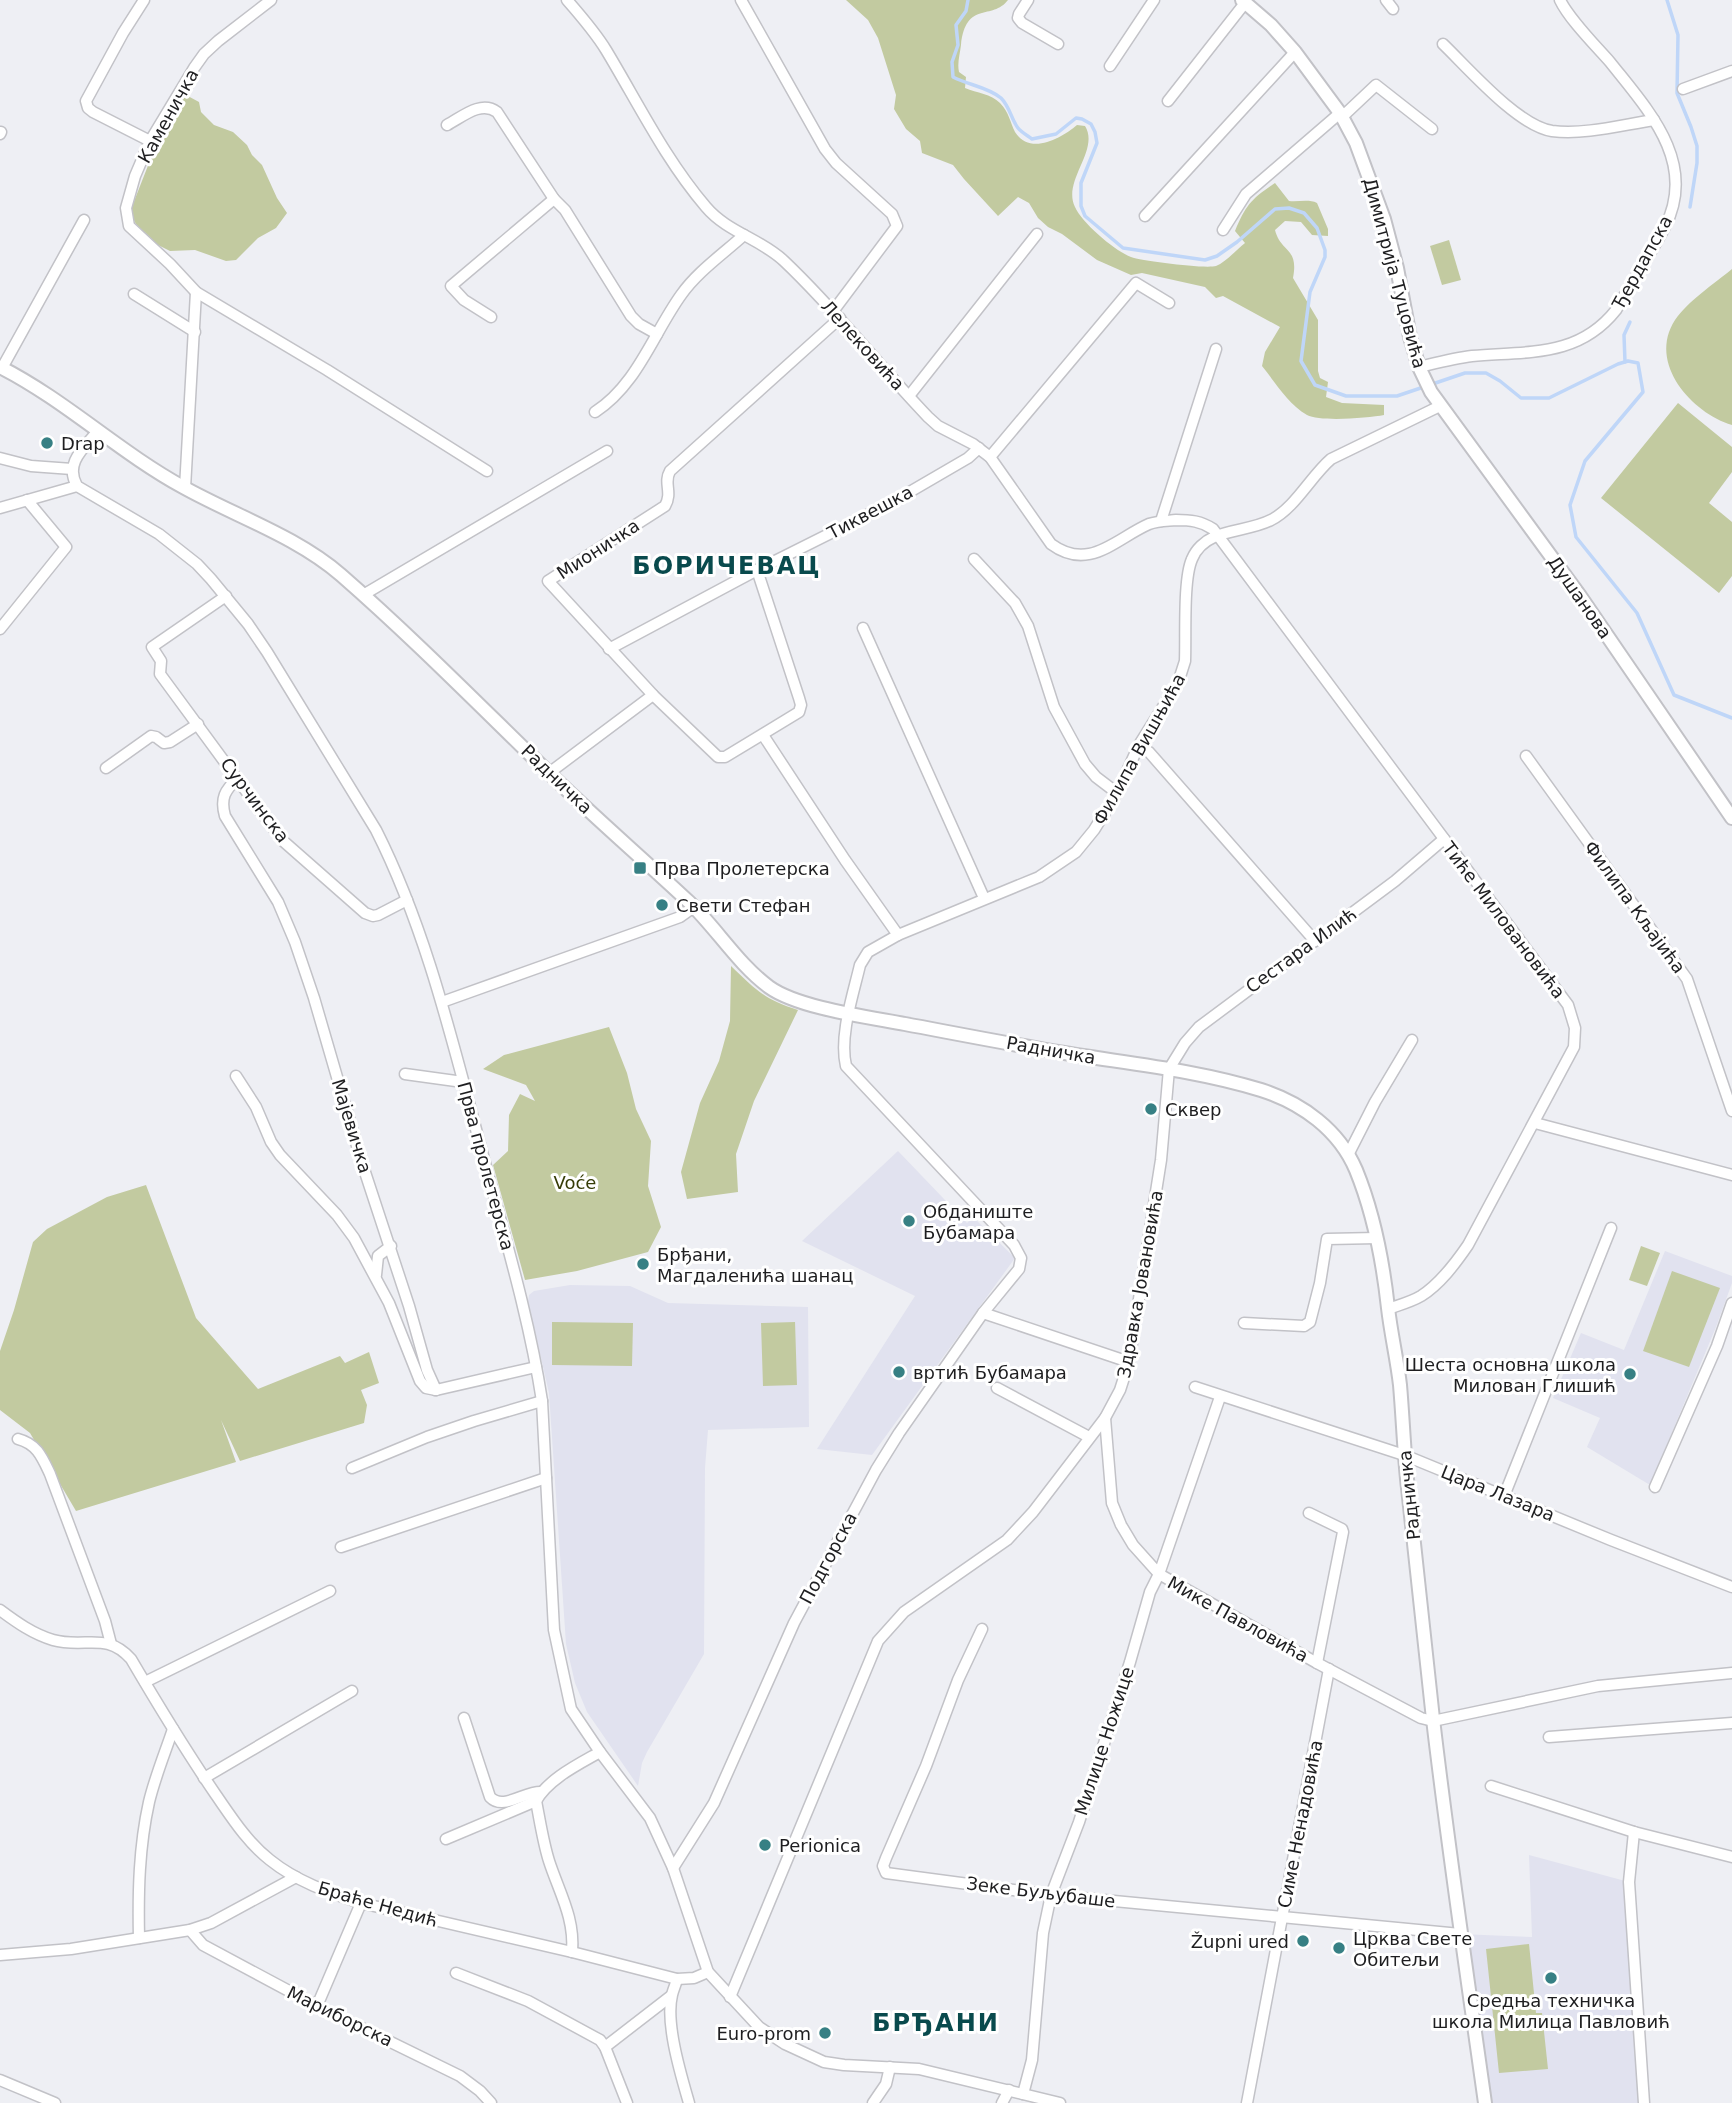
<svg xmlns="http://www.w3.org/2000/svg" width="1732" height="2103" font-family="'DejaVu Sans',sans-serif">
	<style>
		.built { fill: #e1e2ef }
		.green { fill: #c2caa0 }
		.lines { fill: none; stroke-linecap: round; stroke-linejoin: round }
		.stream { stroke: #bfd6f8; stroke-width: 3.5 }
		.minor-casing { stroke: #c2c2c7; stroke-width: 13 }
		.tertiary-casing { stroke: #c2c2c7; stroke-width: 16 }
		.minor { stroke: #fff; stroke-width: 10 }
		.tertiary { stroke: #fff; stroke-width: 12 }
		.poi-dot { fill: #378084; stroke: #fff; stroke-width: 2.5 }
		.labels { text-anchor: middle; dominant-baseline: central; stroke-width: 6; stroke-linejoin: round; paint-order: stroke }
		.street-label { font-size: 18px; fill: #1e1e20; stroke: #fff }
		.poi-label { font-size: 18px; fill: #1e1e20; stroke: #fff; text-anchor: start }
		.park-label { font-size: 18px; fill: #363c07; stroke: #fff }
		.district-label { font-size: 24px; font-weight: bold; letter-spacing: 2px; fill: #094a4d; stroke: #fff }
	</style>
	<rect width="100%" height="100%" fill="#eeeff4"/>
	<g class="built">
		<path d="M898,1151L967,1223L973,1217L1015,1258L872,1455L817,1449L915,1296L802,1241Z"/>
		<path d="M1665,1251L1732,1276V1283L1716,1327L1650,1485L1587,1447L1600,1418L1553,1398L1581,1333L1624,1350Z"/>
		<path d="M570,1285L630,1286L668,1303L808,1307L809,1427L708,1430L705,1468L704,1654L647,1752L642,1763L638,1786L587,1712L575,1683L566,1644L549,1393L528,1301L529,1295L534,1291Z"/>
		<path d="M1529,1855L1629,1882L1644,2103H1485L1460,1934L1532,1937Z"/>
	</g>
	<g class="green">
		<path d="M846,0H1008C992,21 966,0 961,45C960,54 957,63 959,72L966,77L965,88C977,93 991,94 1000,103C1009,112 1010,122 1015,132C1030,156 1062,138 1077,125L1085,126C1100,150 1062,181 1075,207C1082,223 1115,251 1131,257C1142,261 1205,269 1216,266C1226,262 1237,249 1245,243L1235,231C1246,205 1251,199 1275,183L1289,201C1299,202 1309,199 1317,203L1328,229V236L1312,235L1301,222L1285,221L1275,230C1281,253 1299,247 1293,278L1318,320V371L1320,378L1328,382L1326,397L1342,403L1384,405V415C1369,418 1320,422 1307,415C1288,404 1275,382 1262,366L1265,352L1280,327L1223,296L1216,298L1205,287L1142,273L1131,275L1097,260L1062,234L1048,227L1038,218L1029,203L1018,197L998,216L964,179L953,165L922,153L920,141L906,129L894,109L896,95L878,38L868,20Z"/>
		<path d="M186,95L199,102L201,112L214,125L233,132L247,145L252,155L262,165L277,198L287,213L276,228L258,238L236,260L226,261L195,250L170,251L158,245L136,224L132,217L131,209L160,135Z"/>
		<path d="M1449,240L1461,280L1442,285L1430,246Z"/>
		<path d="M1732,269V425C1692,413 1647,363 1675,320C1688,301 1715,283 1732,269Z"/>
		<path d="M1678,403L1732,447V472L1709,503L1732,522V576L1719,593L1601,498Z"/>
		<path d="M731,966C756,990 765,1000 798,1010L754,1101L736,1154L738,1192L687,1199L681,1172L700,1103L719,1061L730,1021Z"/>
		<path d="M609,1027L627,1073L636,1109L651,1141L648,1186L661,1227L648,1252L577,1271L525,1280L493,1165L508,1151L509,1115L520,1094L535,1101L526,1085L483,1069L504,1055Z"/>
		<path d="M146,1185L196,1318L258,1389L340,1356L345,1363L369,1352L379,1383L361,1390L367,1405L364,1423L240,1461L221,1420L236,1462L76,1511L30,1433L0,1410V1351L14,1310L33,1242L47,1229L107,1197Z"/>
		<path d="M1641,1246L1660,1253L1647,1286L1629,1280Z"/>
		<path d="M1672,1271L1720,1288L1689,1367L1643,1351Z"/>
		<path d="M552,1322L633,1323L632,1366L552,1365Z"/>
		<path d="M795,1322L797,1385L763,1386L761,1323Z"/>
		<path d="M1529,1944L1536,2013H1542L1548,2069L1499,2073L1486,1949Z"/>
	</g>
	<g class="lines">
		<g class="stream">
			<path d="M968,0L966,11L956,25L958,45L952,62L953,77C968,85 988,87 1001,98C1010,107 1011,119 1018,128C1021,132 1028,136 1032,139L1056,134L1076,118L1082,119L1091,124L1095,132L1097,143L1081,183V206L1085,216L1123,248L1205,260L1217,256L1237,242L1275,209L1289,208L1304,213L1317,228L1325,250V257L1310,292L1301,361L1315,385L1346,396H1397L1465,373H1486L1500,381L1521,398H1549L1618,364L1628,361L1638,363L1643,392L1585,461L1570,505L1576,537L1637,613L1674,695L1732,718"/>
			<path d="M1667,0L1678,35L1677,93L1691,127L1697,146V163L1690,207"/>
			<path d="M1625,362L1624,335L1630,322"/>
		</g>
		<defs>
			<g id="minor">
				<path d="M144,0L123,33L86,101L88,108L93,112L150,141"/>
				<path d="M271,0L218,41L204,54L194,68L150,141L135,176L126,208L129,226L170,264L196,292L327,370L487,471"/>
				<path d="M567,0C581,16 595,32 606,50C638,103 665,159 706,207C727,232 761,239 784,261C836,310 879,366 928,417L938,426L973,444L990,457L1051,544C1089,572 1115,539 1149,524C1158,521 1167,521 1176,520C1190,520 1201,521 1213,529L1568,1005L1575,1028L1574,1047L1468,1245C1455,1264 1440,1284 1421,1296C1411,1302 1399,1305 1388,1309"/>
				<path d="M741,0L825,149L836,163L892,214L897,226L834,310"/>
				<path d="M1028,0L1019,14L1018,18L1022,23L1058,44"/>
				<path d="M1386,0L1393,9"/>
				<path d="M1443,44C1468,68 1518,126 1552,131C1585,135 1621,125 1654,120"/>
				<path d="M1110,66L1154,0"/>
				<path d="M1683,89L1732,71"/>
				<path d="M1168,101L1245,3"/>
				<path d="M1342,117L1376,85L1432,129"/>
				<path d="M447,125C462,117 481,100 497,112L554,199L565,210L631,316L639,324L657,334"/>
				<path d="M0,134L1,132"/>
				<path d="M1145,216L1295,52"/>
				<path d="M1223,230L1246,194L1340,113"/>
				<path d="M134,294L195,332"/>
				<path d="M491,317L464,300L451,286L554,199"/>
				<path d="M1419,367C1436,363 1455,358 1472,356C1527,351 1578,358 1616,310C1632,282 1650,255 1665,227C1698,162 1648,110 1610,62C1595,45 1569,19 1560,0"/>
				<path d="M2,368L84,220"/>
				<path d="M909,396L1037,234"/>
				<path d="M595,412C637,385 653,334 681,295C697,272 723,254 744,235"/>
				<path d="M98,431C84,448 64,463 77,486L159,534L197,564L211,579L248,624L267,652L376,830C426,929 452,1040 481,1148C503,1231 529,1316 542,1401L554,1630L571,1709L600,1752L650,1818L673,1868L708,1972L759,2027L785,2044L824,2062L844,2065L919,2069L1060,2103"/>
				<path d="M990,457L1136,283L1169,303"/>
				<path d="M0,458L31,466L72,469"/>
				<path d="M185,488L196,292"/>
				<path d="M0,508L77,486"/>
				<path d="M1161,521L1216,349"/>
				<path d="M974,559L1015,603L1028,626L1054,707L1085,764L1096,777L1117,793"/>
				<path d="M363,595L607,451"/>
				<path d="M226,596L152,647L161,661L160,674L282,840L365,913L373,916L378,915L407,900"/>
				<path d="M863,628L984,898"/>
				<path d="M0,629L66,547L27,500"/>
				<path d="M609,649L757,570L889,504L968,458L979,448"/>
				<path d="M653,695L718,757H725L799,712L801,705L799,698L757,570"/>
				<path d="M763,735L845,860L898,935"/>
				<path d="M1139,745L1149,752L1315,941"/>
				<path d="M1526,756L1687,979L1732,1111"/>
				<path d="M106,768L151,736L156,737L164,743L170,742L198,724"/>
				<path d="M549,773L653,695L548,581L665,506C673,492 663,483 670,471L840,318"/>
				<path d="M238,778C225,790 220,798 225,816L278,902L295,942L314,998L362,1163L409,1306L427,1370L436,1390L536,1367"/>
				<path d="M442,1002L680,917L694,907"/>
				<path d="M405,1074L463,1082"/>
				<path d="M236,1076L256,1107L271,1142L280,1155L337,1215L354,1238L389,1303L420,1381L426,1388L436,1390"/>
				<path d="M1535,1123L1732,1175"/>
				<path d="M1348,1155L1375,1102L1412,1040"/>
				<path d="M376,1275L378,1256L391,1246"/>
				<path d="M983,1313L1129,1362"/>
				<path d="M1244,1323L1304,1326L1310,1322L1320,1283L1327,1239L1377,1238"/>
				<path d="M1195,1387L1404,1455L1611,1540L1732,1587"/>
				<path d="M997,1388L1089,1437"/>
				<path d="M1105,1418L1112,1503L1121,1525L1133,1545L1159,1574L1317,1663L1421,1718L1433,1721L1598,1686L1732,1673"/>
				<path d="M18,1439C37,1444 42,1457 50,1474L105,1621L111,1644"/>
				<path d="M352,1468L427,1437L474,1421L542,1401"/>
				<path d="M1655,1487L1717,1346L1732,1303"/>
				<path d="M1504,1496L1611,1228"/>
				<path d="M1309,1513L1342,1529L1343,1532L1317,1663"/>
				<path d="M341,1547L546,1478"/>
				<path d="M0,1610C16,1622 33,1634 53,1640C85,1649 106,1631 131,1659C158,1705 186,1751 216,1795C232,1818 247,1842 270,1860C296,1881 329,1893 361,1903L572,1952L677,1979L694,1978L708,1972"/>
				<path d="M982,1629L958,1680L926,1766L886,1858L883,1866L886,1873L1051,1895L1460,1934"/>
				<path d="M145,1682L330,1591"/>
				<path d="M464,1718L490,1797C503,1811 525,1791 541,1792"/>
				<path d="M1549,1737L1732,1723"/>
				<path d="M204,1778L352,1691"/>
				<path d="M1491,1786L1634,1832L1732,1857"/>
				<path d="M536,1801C540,1821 543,1842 549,1861C559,1892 575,1918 572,1952"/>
				<path d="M1634,1832L1629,1882L1644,2103"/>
				<path d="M446,1839L536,1801C548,1779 579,1764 600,1752"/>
				<path d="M673,1868L714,1803L794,1623L876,1470L899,1433L983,1313L1019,1269L1021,1258L1014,1245L846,1066C839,1036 853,995 860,965L868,952L898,935L1039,877L1076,852L1094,830L1117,793L1139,745L1178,683L1185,661C1186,636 1183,579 1192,559C1196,549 1205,541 1214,537C1232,529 1254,529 1271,520C1295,508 1311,476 1331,459L1440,406"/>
				<path d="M190,1930L203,1945L317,2006L460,2076L480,2091L491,2103"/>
				<path d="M139,1938C138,1892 139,1847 149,1802C155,1777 165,1753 173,1729"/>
				<path d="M0,1955L71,1949L190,1930L211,1923L296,1877"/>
				<path d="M456,1973L528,2001L600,2040L605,2047L627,2103"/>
				<path d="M677,1979C676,1984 673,1990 672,1995C665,2023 681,2075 689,2103"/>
				<path d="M730,1997L878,1641L904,1612L1007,1540L1033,1512L1105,1418L1120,1390L1129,1362L1161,1160L1169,1069L1185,1043L1199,1027L1395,881L1444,839"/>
				<path d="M317,2006L361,1903"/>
				<path d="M605,2047L671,1996"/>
				<path d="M0,2080L55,2103"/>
				<path d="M1023,2094L1032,2060L1043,1933L1051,1895L1079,1822L1130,1662L1150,1592L1159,1574L1220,1397"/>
				<path d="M873,2103L886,2084L890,2067"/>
				<path d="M1002,2103L1009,2090"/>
				<path d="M1247,2103L1329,1669"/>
			</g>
			<g id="tertiary">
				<path d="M1242,0L1271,25L1295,52L1340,113L1356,143L1384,219L1397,268L1410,337L1419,367L1431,392L1580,596L1732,818"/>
				<path d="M0,367C65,400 119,452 183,487C235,516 296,536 341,575C412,637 479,705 547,771C593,816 642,858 689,902C717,929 738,964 769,987C798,1008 868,1017 905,1024C964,1035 1024,1047 1083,1056C1142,1065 1203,1072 1261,1090C1302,1103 1339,1130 1356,1170C1374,1214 1383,1262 1388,1308C1391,1334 1397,1359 1400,1385C1403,1419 1404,1454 1408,1488C1417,1565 1424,1642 1433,1719C1448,1847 1467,1975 1485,2103"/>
			</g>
		</defs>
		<use href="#minor" class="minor-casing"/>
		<use href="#tertiary" class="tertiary-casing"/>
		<use href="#minor" class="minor"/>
		<use href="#tertiary" class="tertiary"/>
	</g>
	<g class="poi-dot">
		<circle cx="47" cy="443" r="7"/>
		<rect x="633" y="861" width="14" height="14" rx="3.5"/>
		<circle cx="662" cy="905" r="7"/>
		<circle cx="1151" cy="1109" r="7"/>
		<circle cx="909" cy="1221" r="7"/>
		<circle cx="643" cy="1264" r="7"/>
		<circle cx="899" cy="1372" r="7"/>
		<circle cx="1630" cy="1374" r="7"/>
		<circle cx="765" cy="1845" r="7"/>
		<circle cx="1303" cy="1941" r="7"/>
		<circle cx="1339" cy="1948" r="7"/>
		<circle cx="1551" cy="1978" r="7"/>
		<circle cx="825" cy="2033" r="7"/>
	</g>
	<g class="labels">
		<g class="street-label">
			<text transform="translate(168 116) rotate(-61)">Каменичка</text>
			<text transform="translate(1642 262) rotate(-61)">Ђердапска</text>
			<text transform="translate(1395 273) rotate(75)">Димитрија Туцовића</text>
			<text transform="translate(863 345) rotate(48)">Лелековића</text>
			<text transform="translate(870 512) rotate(-28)">Тиквешка</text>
			<text transform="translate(598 549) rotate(-33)">Мионичка</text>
			<text transform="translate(1580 597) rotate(55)">Душанова</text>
			<text transform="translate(1139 749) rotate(-61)">Филипа Вишњића</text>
			<text transform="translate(557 779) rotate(44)">Радничка</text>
			<text transform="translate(255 800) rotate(53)">Сурчинска</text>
			<text transform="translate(1635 907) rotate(54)">Филипа Кљајића</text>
			<text transform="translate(1504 920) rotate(53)">Тиће Миловановића</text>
			<text transform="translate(1301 950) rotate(-36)">Сестара Илић</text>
			<text transform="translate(1051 1050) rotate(10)">Радничка</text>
			<text transform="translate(352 1126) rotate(73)">Мајевичка</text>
			<text transform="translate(486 1166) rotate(75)">Прва пролетерска</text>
			<text transform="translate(1140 1284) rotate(-80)">Здравка Јовановића</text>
			<text transform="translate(1498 1493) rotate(22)">Цара Лазара</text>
			<text transform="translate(1409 1495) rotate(-96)">Радничка</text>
			<text transform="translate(828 1558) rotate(-62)">Подгорска</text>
			<text transform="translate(1238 1619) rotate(29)">Мике Павловића</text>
			<text transform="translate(1104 1741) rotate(-72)">Милице Ножице</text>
			<text transform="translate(1300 1824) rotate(-79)">Симе Ненадовића</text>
			<text transform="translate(1041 1892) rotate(7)">Зеке Буљубаше</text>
			<text transform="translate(378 1904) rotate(16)">Браће Недић</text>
			<text transform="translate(340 2016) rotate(26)">Мариборска</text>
		</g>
		<g class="poi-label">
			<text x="61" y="443">Drap</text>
			<text x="654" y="868">Прва Пролетерска</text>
			<text x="676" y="905">Свети Стефан</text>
			<text x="1165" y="1109">Сквер</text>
			<text x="923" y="1211">Обданиште<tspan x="923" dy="21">Бубамара</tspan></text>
			<text x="657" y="1254">Брђани,<tspan x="657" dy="21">Магдаленића шанац</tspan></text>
			<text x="1616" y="1364" text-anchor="end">Шеста основна школа<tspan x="1616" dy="21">Милован Глишић</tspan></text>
			<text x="913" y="1372">вртић Бубамара</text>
			<text x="779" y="1845">Perionica</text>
			<text x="1353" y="1938">Црква Свете<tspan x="1353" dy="21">Обитељи</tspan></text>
			<text x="1289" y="1941" text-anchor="end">Župni ured</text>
			<text x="1551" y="2000" text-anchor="middle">Средња техничка<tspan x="1551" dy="21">школа Милица Павловић</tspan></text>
			<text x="811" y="2033" text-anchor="end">Euro-prom</text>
		</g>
		<g class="park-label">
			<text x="575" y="1182">Voće</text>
		</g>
		<g class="district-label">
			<text x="727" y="566">БОРИЧЕВАЦ</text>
			<text x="936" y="2023">БРЂАНИ</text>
		</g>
	</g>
</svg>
